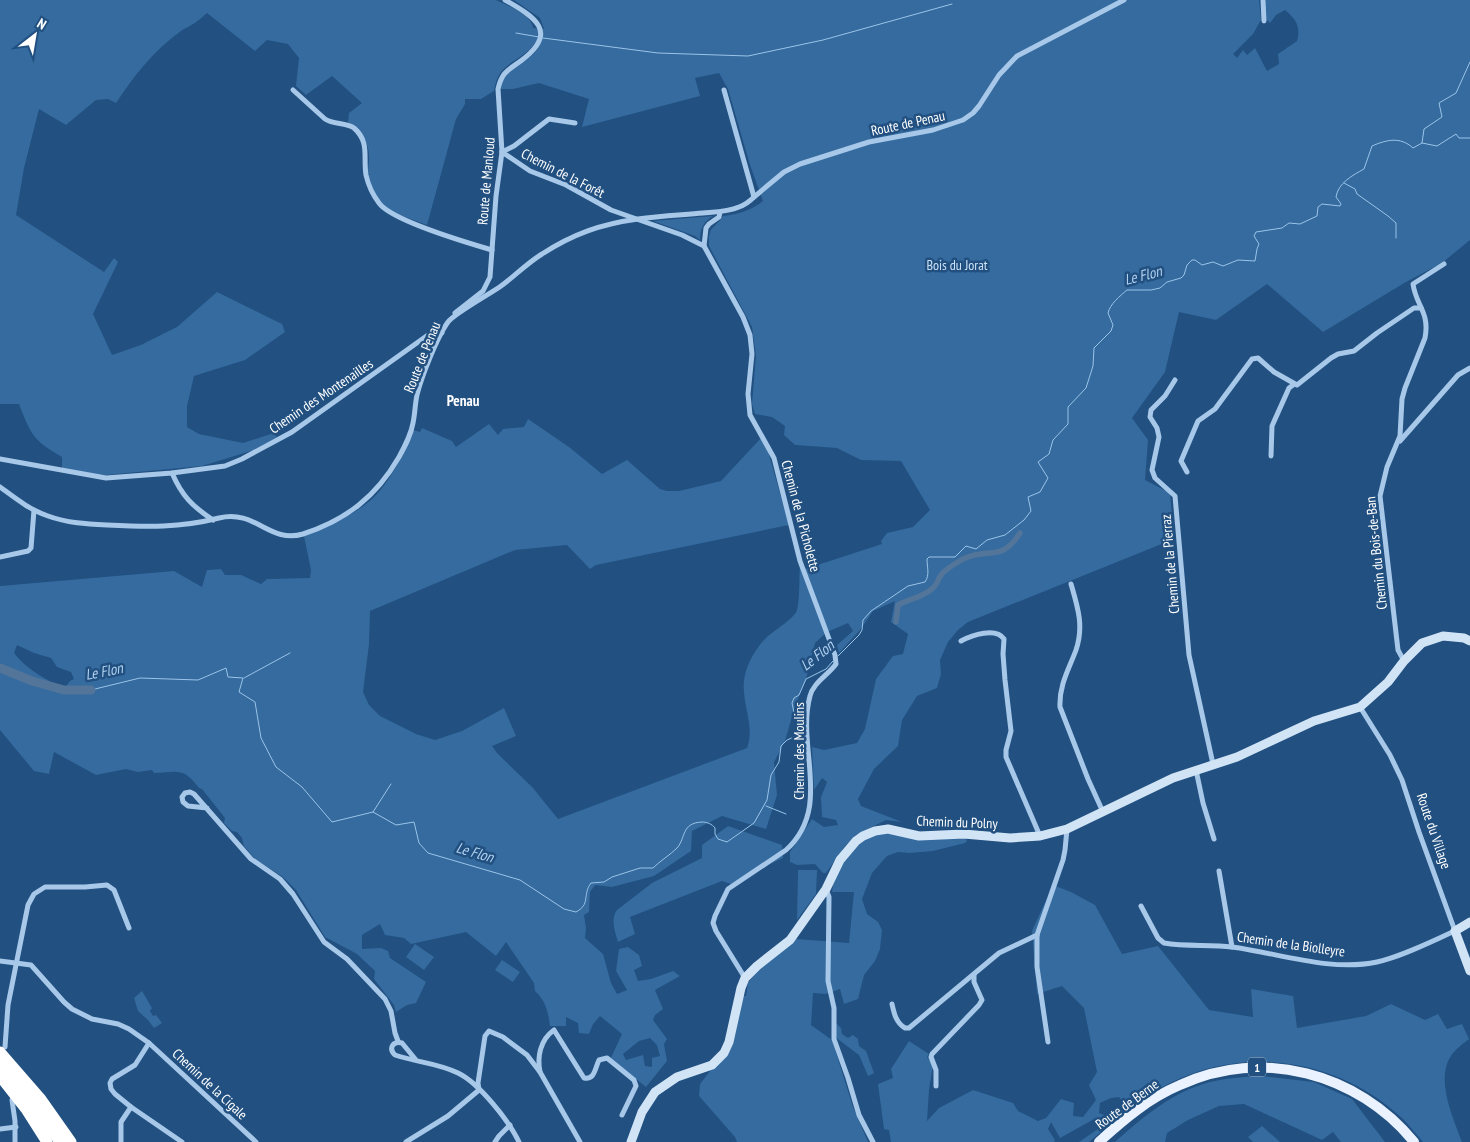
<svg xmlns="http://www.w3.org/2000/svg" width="1470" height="1142" font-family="'PT Sans Narrow',sans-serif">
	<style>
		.green { fill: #356b9f; fill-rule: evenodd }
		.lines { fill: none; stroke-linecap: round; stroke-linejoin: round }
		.stream { stroke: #9bc4e9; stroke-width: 1 }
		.canal { stroke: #537599; stroke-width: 5.5 }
		.river { stroke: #537599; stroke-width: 9 }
		.street { stroke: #a7c8e8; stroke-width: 5 }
		.secondary { stroke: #d1e4f6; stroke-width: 9 }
		.primary { stroke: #e9f2fe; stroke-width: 10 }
		.highway { stroke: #fff; stroke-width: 11 }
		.labels { text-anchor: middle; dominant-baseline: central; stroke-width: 5; stroke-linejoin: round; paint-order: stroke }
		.shield { fill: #215081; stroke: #bccad9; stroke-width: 1 }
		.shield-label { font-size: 12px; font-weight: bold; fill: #fff }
		.street-label { font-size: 14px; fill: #fff; stroke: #215081 }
		.park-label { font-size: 14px; fill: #cbe1f6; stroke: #215081 }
		.water-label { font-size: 15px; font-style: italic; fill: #b2d2f0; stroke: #215081 }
		.neighbourhood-label { font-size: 15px; font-weight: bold; fill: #fff; stroke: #215081 }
	</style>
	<rect width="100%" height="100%" fill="#215081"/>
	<g class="green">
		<path d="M0,0H496C508,6 531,14 533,28L544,29L540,18L514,0H1259L1261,20L1253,34L1233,54L1237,58L1243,50L1247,55L1255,48L1267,71L1279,64L1278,54L1297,41C1301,27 1296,19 1285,10L1276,15L1270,23L1266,19L1265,2L1266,0H1470V240L1442,263L1406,282L1323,332L1267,284L1216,320L1179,312L1165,372L1132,418L1148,440L1145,480L1170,493L1174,539L968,622L958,630L948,642L940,660L941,674L937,688L917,696L902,720L898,746L874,769L858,799L861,806L902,822L886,820L856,835L845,846L826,873H823L815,864L797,865L790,862V852L812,819L824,827L838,825L836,820L822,817L821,797L827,782L822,778L814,790L812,747L824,750L857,743L865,729L876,679L893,656L903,654L908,634L891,622L895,601L873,611L860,630L839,653L837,645L853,631L848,623L827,632L815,643L806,679L795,706L785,741L774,762L777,795L766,829L722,816L692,831L691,851L654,876L612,887L595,885L590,892L589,912L584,915L586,928L585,938L603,954L611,983L617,994L627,990L616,971L619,949L628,947L639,955L642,966L634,970L638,981L651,979L673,971L680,976L655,990L663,1009L655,1015L653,1020L667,1039L664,1044L667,1061L646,1087L620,1066L609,1062L622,1034L600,1016L593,1024L589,1034L579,1033L578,1023L566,1017V1026H550C548,1012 546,1001 535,991L534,983L506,942L496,956L466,932L411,944L404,938L385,935L380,924L362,935V949L381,948L388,951L390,958L426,982L416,1003L407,1005L396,1012L394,1005L374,979L375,971L357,954L325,937L296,890L283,877L256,860L244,846L242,838L237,832L232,831L224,823L225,818L202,789L199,788C183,767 179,772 154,773L152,770L138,772L126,769L96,775L54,752L49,774L34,771L0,730V586L174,571L202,587L207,570L221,569L225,575H241L261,584L267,579L310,578L311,570L304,536C325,527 348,518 366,504C387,489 404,454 413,430L420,432L422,428L452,441L456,447L489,424L498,435L503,429L524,427L528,419L569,447L602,474L627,460L660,489L667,491H679L721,481L761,438L766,444L789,525L596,565L590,569L567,545L515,550L370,611L369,644L363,692L369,705L380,716L416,734L435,740L462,731L504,708L516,736L492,746L497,753L533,788L558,819L747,748C756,725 739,699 745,675C748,662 756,648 766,638C773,631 795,618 797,610C800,597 799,578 800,564L802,570L882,544L881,541L887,533L913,527L930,510L901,461L861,460L837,448L795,445L784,435L785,426L772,417L755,414L752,404L756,356L752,327L709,246C708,225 713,231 723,216C739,214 750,211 763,201L750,165L728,89L719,73L695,78L700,96L582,127L589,99L539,83L513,89H500C505,65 531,65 540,44L535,43C526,57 506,62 499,75C496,80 495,86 494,91L481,99H465V104L456,119L427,225C412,219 391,214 381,202C376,195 369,182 368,173C368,168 369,163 369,157C369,142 361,130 348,122L349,113L362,103L332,76L306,95L296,86L299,58L288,44L267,40L255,51L207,13C198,22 191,25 181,31C154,50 134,76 116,103L108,99L96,100L66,125L39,109L24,168L16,215L104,272L114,258L118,262L93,314L112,355L141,345L177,327L217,292L282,324L285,332L245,360L194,376L187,406V427L199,434L243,443L274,433L277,437L254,450L202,466L106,475L91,474L62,468V457C33,440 31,435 19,404H0ZM17,645L34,653L51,658L57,667L71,672L74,679L70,681L64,689C46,679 27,670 14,653ZM650,1038L657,1045L660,1056L652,1058V1067L645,1066L643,1055L626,1060L623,1054L639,1041Z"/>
		<path d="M713,216C704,222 700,228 700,240L695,236L653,221Z"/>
		<path d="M728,826L782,845L783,858L752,872L734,885L722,881L630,917L635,934L618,942C615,932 610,919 617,910L652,883L702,858V845Z"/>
		<path d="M881,832L966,838L967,841L965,843L933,851L909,853L898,852L887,856L872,873L862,899L867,914L878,922L882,930L880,949L875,961L864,975L858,999L844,1004L840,989L826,994L813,993L811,1025L832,1040L853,1107L868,1142H737L735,1137L699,1096L700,1084L724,1053L741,995L746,996L748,983L757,971L796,939L849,943L854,892H832L834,878L843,862L862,840Z"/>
		<path d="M798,870H817L816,894L797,920Z"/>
		<path d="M1053,885L1071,892L1095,905L1122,954L1158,946L1209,1010L1253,1017L1251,989L1293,996L1297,1028L1366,1016L1391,1004L1425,1020L1438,1014L1447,1029L1462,1024L1469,1039C1464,1043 1458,1047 1454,1052C1433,1075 1453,1117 1462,1142H1423C1416,1134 1410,1126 1403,1119C1341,1060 1248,1044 1170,1083C1153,1091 1138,1103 1123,1114L1121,1112L1123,1103L1119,1097L1111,1098L1100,1103L1099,1113L1107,1116L1117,1112L1120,1116L1089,1142H1079L1098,1129L1101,1122L1096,1118L1060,1138L1051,1122L1048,1129L1055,1140L1054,1142H891L889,1130L884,1129L878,1084L893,1078L891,1069L909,1041L929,1054L927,1057L933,1065L929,1090L927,1121L939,1108L973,1090L1013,1103L1018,1111L1038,1121L1046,1118L1061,1099L1074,1103L1073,1116L1083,1117L1096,1100L1089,1085L1097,1072L1084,1008L1062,986L1037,994L1032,931Z"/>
		<path d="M415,944L434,957L424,970L406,957Z"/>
		<path d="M502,960L520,972L513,982L495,970Z"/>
		<path d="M142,991L152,1008L150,1011L153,1016L156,1015L162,1023L154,1028L148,1020L138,1011L134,998Z"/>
		<path d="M835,1022L841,1028L842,1034L848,1038L853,1035L858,1039L859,1046L866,1051L874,1073L868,1076L859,1055L835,1037Z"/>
		<path d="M1260,1076L1314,1082L1352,1099L1385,1142H1341L1333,1132L1322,1140L1244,1104L1219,1106L1188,1120L1167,1133L1165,1142H1115C1143,1117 1172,1092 1210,1082C1226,1078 1244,1077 1260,1076Z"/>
		<path d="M1262,1126L1280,1142H1253L1248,1137Z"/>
	</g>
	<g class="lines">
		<g class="stream">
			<path d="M516,33L539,37"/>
			<path d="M543,38L658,53L748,56L823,40L952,4"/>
			<path d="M1422,143L1437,146L1456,134L1459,138H1470"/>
			<path d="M1344,183L1355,189L1357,194L1388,216L1396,223V238"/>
			<path d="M838,656L859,635L862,630L863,620L871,611L908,586L925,582C930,575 927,567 927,559L929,557H955L966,546L976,549L987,540L1005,535L1024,520L1031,511L1028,497L1040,492L1048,478L1038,462L1049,454L1053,440L1068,424V407L1086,388L1093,366L1094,348L1111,331L1113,325L1108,313C1110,304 1120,296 1127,290H1151L1160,288L1167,282L1181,278L1184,275L1187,265L1192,260H1195L1202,265L1213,262L1223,266L1238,260L1255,261L1257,249L1259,244L1254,236L1256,232L1282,228L1289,223L1300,224L1317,216L1318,207L1322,204L1340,206L1341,204L1336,197C1338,183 1353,175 1364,169L1372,146C1386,140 1400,136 1413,148L1422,143L1424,129L1442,117L1439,103L1456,93L1470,62"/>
			<path d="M244,678L290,653"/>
			<path d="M91,690L140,678L198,680L226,668L228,677L243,678L239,692L255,702L261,738L276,767L302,787L332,822L373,812L396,825L414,822L419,843L428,853L520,880L564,909L576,912C591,904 582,895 591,883L604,882L612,877L640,868H653C660,861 670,855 677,848C686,838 681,823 702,822C707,822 712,824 715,828V834L718,839L727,842L754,823L767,800L771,775L779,762L781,746L787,740L794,737L798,731L792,703L794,698L799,695L806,679L826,669L833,661"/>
			<path d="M766,806L786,814"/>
			<path d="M373,812L391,784"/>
		</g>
		<path class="canal" d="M896,622L898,605C909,599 924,597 933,588C937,585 938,579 941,575C945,569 956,563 963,559C989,546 1000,564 1020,533"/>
		<path class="river" d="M0,668L32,681L64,690H91"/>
		<g class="street">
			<path d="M1263,0L1264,21"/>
			<path d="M293,90L325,119C334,125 345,122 354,128C370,142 363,157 366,175C368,184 373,195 379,203C391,220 468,243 492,250"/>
			<path d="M502,152L530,171L566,185L611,210L682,235L704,246"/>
			<path d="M502,152L514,146L549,119L575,123"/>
			<path d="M754,197L784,172L800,164L869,142L933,130L963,120L973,113L979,106L999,75L1017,56L1124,0"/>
			<path d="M720,212L719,217L709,224L706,228L704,246L743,317L750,335L752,354L748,394L750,415L774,458L800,561L835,655L836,664C828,675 813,683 810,696C796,748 833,807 786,850L728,889L715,916L713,923L716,931L745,978"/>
			<path d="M455,313L483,291L490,277L496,196L502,152L498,89C502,71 509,70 522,60C559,32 535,17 505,0"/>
			<path d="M1175,380L1165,396L1151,410L1150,417L1157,428L1159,437L1152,470L1155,478L1175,496L1189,655L1213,764"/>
			<path d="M1400,441L1458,375L1470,368"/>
			<path d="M1271,456L1272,426L1289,388L1293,385"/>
			<path d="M0,459L106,478L172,473L225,466L242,459L292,432L428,335L435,332L442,333"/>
			<path d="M1187,472L1181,461L1198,421L1215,409L1252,359L1258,358L1274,372L1297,385L1331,358L1338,354L1354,351L1377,333L1414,308H1421"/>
			<path d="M172,473C182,496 192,506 213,520"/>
			<path d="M0,487C15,498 30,510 48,516C67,523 87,524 107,525C148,527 179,528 219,518C256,509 269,544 303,534C346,520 376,497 399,457C405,446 411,435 413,423C415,414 415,404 417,395C421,378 437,337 448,322C455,313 490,294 501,286C515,276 527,263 542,254C573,234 601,224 638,219C659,216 681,215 703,213C715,212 728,212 739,207C745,205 750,201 754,197L724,90"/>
			<path d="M0,557L28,551L31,548L34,510"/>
			<path d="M1071,584C1078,608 1084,626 1076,650C1069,669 1059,685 1060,707L1088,779L1103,812"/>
			<path d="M961,641C972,635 996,627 1004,639L1003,654L1005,680L1011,731L1006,750V757L1040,836"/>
			<path d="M1404,661L1398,650L1380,496L1387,467L1400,436L1402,399L1405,388L1425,338C1430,312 1416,306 1413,284L1444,264"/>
			<path d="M1196,770L1203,803L1214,839"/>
			<path d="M207,808L188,806L183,802L182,797L185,793L190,792L194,794L251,859L280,879L293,894L324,942L347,959L385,999L391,1011L395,1033L398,1041"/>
			<path d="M1219,871L1232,947"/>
			<path d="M826,889L829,897L828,981L834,1008V1039L848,1078L859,1115L873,1142"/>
			<path d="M1141,906L1158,938L1164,943C1186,947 1210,944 1232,947C1278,953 1330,972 1377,962C1403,956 1430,942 1455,931L1419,832L1402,780L1390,755L1360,707"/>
			<path d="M0,961L31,965L64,1002L72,1009L92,1019L118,1024L129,1029L149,1043L256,1142"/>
			<path d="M892,1004C894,1013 896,1023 905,1028H909L999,953L1037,935"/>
			<path d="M1048,1042L1037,967V935L1063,860L1065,850L1067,829"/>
			<path d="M149,1043L135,1065L112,1079L110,1083L111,1089L115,1094L131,1107L182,1142"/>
			<path d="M5,1047L8,1005L28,905L34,894L45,887H85L107,885L114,890L129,928"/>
			<path d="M416,1060L402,1043C393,1041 388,1048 395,1055C415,1062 438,1063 458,1073C479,1083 509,1121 519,1142"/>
			<path d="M540,1072C537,1057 540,1040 554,1030L584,1078C595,1080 595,1068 599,1060L607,1058L634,1080L636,1086L622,1115"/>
			<path d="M936,1086V1070L931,1057L932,1054L979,1005L982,1000L974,982V975"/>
			<path d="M479,1090L478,1083L485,1036L489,1031L503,1037L527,1055L540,1072L580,1142"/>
			<path d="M12,1100L15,1121V1142"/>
			<path d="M0,1129L16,1127"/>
			<path d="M121,1142V1122L131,1107"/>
			<path d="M406,1142L448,1116L479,1090"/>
			<path d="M495,1142L499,1136L510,1125"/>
		</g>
		<g class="secondary">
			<path d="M1470,922L1455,931L1470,971"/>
			<path d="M631,1142L642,1112L655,1092L677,1077L712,1065L724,1053L729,1042L741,988L745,978L757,966L790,940L826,889L840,860L856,841L863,836L875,831L888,829L919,836L964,834L1010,838L1040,836L1067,829L1173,778L1237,757L1314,721L1360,707L1388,682L1404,661L1422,643L1443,636L1464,638L1470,641"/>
		</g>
		<path class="primary" d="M1099,1142C1123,1120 1149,1098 1180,1085C1261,1047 1358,1073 1414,1142"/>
		<g class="highway">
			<path d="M0,1052L40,1098L71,1142"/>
			<path d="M0,1065L33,1104L60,1142"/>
			<path d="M0,1076L26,1109L47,1142"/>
		</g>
	</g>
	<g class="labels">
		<rect class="shield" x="1248" y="1057.5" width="18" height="19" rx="4"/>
		<g class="shield-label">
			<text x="1257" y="1067">1</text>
		</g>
		<g class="street-label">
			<text transform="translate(908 123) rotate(-12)">Route de Penau</text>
			<text transform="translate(563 173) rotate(27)">Chemin de la Forêt</text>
			<text transform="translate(486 181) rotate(-85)">Route de Manloud</text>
			<text transform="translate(422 357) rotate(-68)">Route de Penau</text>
			<text transform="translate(321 396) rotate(-34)">Chemin des Montenailles</text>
			<text transform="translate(801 516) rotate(75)">Chemin de la Picholette</text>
			<text transform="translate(1376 553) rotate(-96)">Chemin du Bois-de-Ban</text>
			<text transform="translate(1170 564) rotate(-95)">Chemin de la Pierraz</text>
			<text transform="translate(799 751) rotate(-90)">Chemin des Moulins</text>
			<text transform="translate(957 822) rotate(2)">Chemin du Polny</text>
			<text transform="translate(1434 831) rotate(71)">Route du Village</text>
			<text transform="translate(1291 944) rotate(8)">Chemin de la Biolleyre</text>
			<text transform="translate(210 1084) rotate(43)">Chemin de la Cigale</text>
			<text transform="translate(1127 1104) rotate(-36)">Route de Berne</text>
		</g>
		<g class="park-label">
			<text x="957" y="265">Bois du Jorat</text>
		</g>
		<g class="water-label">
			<text transform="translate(1143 275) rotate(-14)">Le Flon</text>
			<text transform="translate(817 655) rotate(-39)">Le Flon</text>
			<text transform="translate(104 671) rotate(-11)">Le Flon</text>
			<text transform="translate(475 852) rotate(16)">Le Flon</text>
		</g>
		<g class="neighbourhood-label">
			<text x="463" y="400">Penau</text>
		</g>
	</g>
	<g transform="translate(35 35) rotate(31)" stroke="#215081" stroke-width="4" paint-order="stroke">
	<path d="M0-4L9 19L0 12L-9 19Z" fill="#ffffff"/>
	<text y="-8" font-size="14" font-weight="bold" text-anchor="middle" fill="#ffffff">N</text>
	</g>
</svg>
